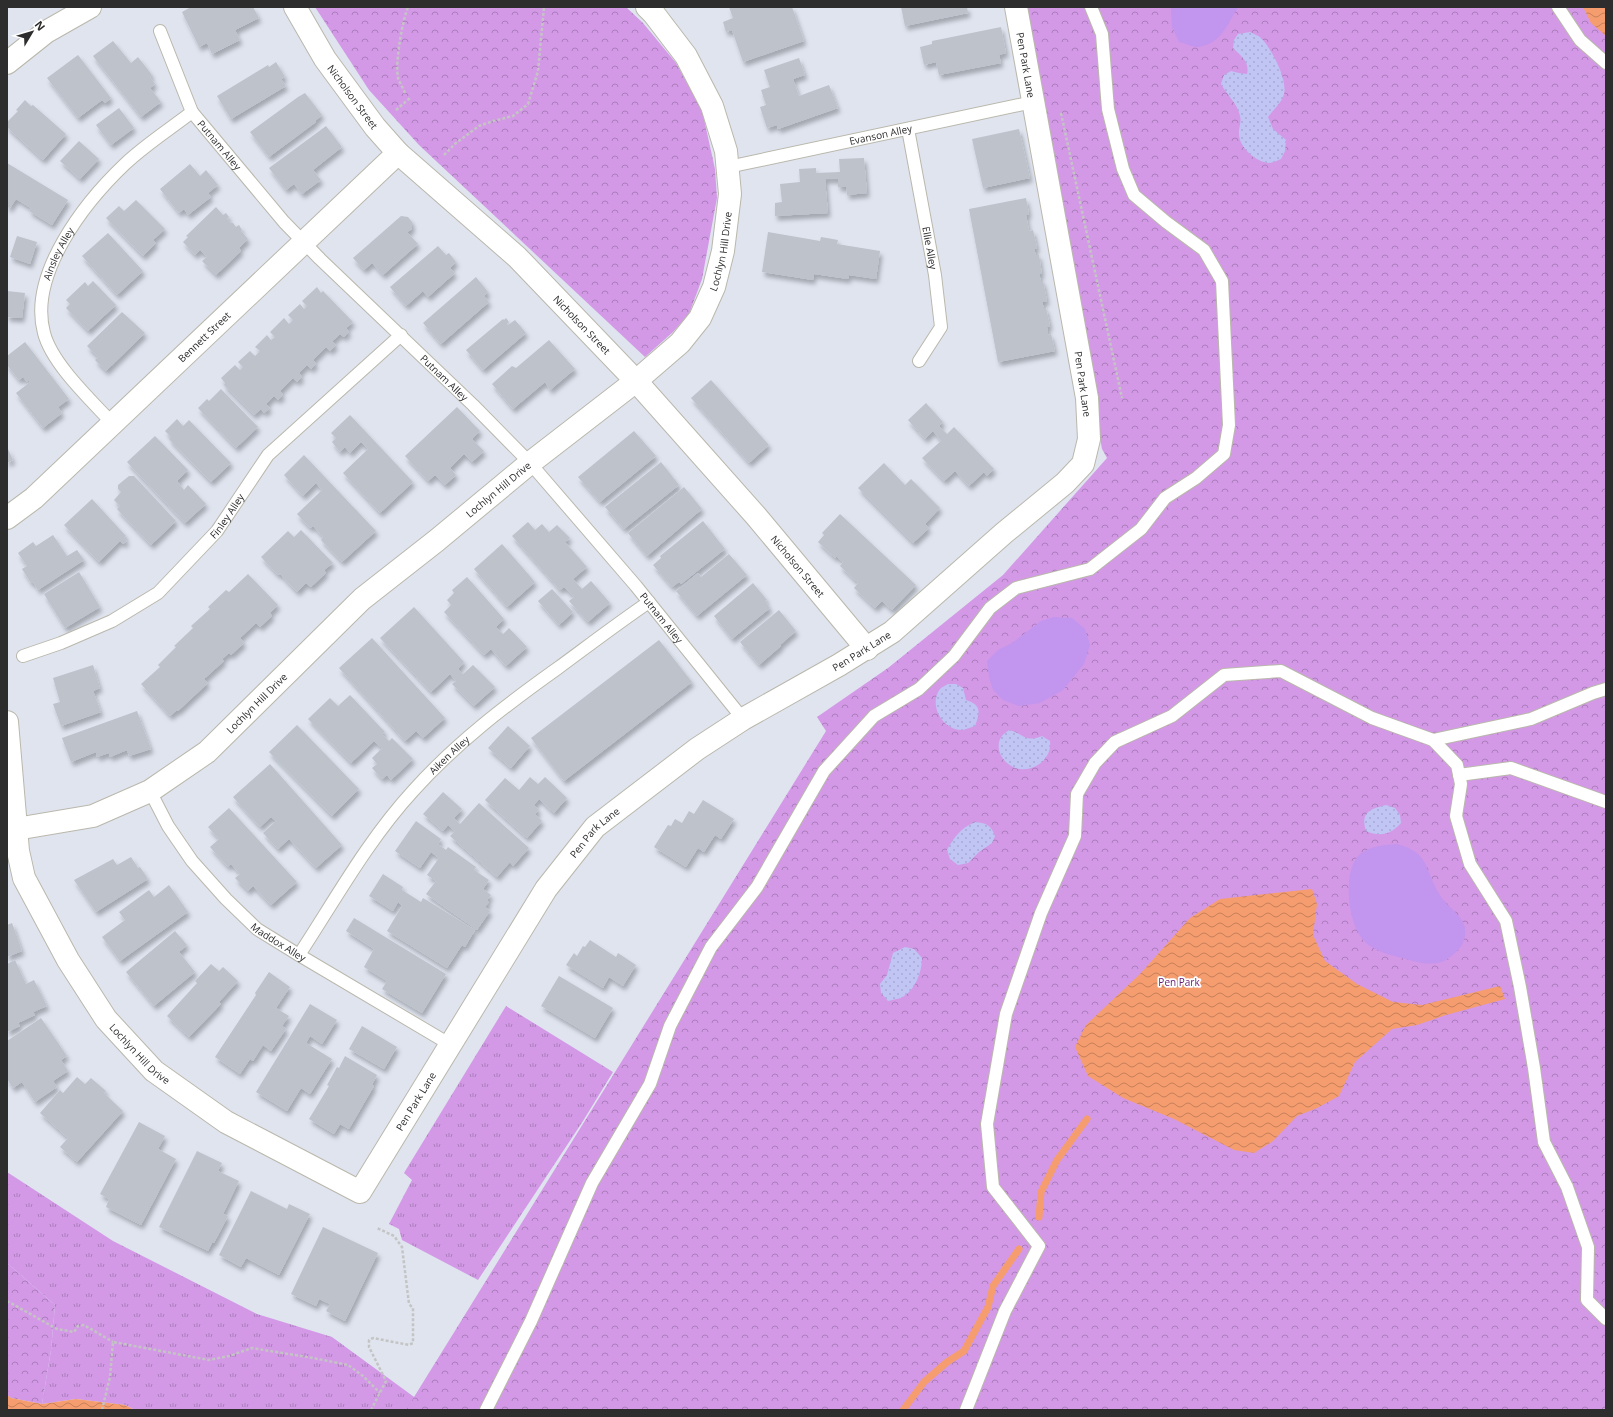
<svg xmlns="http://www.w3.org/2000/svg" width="1613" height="1417" font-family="'Open Sans',sans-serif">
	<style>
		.grass { fill: url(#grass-tufts) }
		.forest { fill: url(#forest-crowns) }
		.sand { fill: url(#sand-dots) }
		.pitch { fill: #c295ef }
		.water { fill: url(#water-waves) }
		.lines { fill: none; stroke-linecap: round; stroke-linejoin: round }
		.stream { stroke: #f59d6e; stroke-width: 7 }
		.building { fill: #bdc2cb; filter: url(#shadow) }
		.lane-casing { stroke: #bab8ac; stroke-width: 14 }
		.street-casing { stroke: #bab8ac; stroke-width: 24 }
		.path { stroke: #c4c4c4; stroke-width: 2.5; stroke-dasharray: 3 2; stroke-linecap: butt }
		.lane { stroke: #fff; stroke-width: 12 }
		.street { stroke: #fff; stroke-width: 22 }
		.labels { text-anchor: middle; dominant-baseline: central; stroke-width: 3.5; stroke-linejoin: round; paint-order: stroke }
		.street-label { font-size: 10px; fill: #2d2d2d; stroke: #fff }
		.park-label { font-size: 10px; fill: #64176f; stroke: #fff }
	</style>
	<defs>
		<pattern id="grass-tufts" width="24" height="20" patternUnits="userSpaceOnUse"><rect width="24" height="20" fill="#d399e7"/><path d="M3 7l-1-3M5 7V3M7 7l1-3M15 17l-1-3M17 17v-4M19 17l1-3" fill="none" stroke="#ac7dbc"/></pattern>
		<pattern id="forest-crowns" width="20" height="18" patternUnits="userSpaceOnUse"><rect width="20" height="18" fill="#d399e7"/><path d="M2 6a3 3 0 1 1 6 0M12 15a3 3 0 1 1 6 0" fill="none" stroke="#ac7dbc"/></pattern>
		<pattern id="sand-dots" width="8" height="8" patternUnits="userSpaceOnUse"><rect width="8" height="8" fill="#c1c5f4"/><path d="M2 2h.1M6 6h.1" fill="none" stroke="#a6aad2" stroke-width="1.8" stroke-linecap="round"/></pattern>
		<pattern id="water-waves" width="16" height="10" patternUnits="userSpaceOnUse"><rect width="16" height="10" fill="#f59d6e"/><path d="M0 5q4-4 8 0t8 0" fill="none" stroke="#c7805b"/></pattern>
		<filter id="shadow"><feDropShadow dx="2.5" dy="4.5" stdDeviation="2" flood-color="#0004"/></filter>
	</defs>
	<rect width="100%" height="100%" fill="#dfe4ef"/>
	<g class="grass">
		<path d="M506,1006L613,1072L583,1121L478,1280L402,1240L399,1229L389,1224L412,1180L404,1173Z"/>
		<path d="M7,1172L113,1241L257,1314L332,1337L421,1402L416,1410H135L125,1405L76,1399L42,1404L51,1350L55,1305L7,1263Z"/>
	</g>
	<g class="forest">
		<path d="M315,7H626L643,23L676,63L702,110L715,169L717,198L702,279L689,314L673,332L645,357L419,145L369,90Z"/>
		<path d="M1021,7H1606V1410H406L826,731L817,717L888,668L1003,575L1107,458L1102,449Z"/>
		<path d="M7,1263L55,1305L51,1350L42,1404L11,1398L7,1395Z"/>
	</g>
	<g class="sand">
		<path d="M1250,32C1253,34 1258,35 1261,38C1271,48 1290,82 1283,97C1280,104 1273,110 1268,117L1273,129L1286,140L1285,151L1281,159C1278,160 1273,163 1269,163C1256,162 1240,148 1239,135C1238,129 1242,122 1240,116C1238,104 1227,95 1221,84L1224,75L1231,71L1239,73L1247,74C1250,62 1241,56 1233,48L1234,40L1238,34Z"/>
		<path d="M948,684H956L963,688L966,700C982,705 980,713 975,726C971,727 967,729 963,730C943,731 928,705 940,689C942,687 946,685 948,684Z"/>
		<path d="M1009,730C1025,734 1025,743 1042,736L1050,741C1052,757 1037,771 1020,769C1006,768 992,749 1002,736C1003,734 1007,732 1009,730Z"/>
		<path d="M1386,805L1395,808L1400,815L1401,823C1390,835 1380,837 1366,831C1360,812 1370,809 1386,805Z"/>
		<path d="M975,822C986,823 991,825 995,836L992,843L979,852L968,863L958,865L950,859L947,850C954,837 961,828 975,822Z"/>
		<path d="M905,947L914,949L922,958C922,972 915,991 901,998C897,999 892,1000 888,1001L881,993L880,984L887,975L893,953Z"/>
	</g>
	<g class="pitch">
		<path d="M1171,7H1238C1228,23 1221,45 1197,47C1192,47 1185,43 1179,42L1172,27Z"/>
		<path d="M1054,617L1072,618L1085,629L1090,645L1084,664L1063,690L1040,703L1019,706L1003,700L993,690L989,677L987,661L998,650L1012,643L1041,621Z"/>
		<path d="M1397,844C1429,853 1424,867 1438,892C1448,911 1475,919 1462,945C1459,950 1450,958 1444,961C1432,966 1419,963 1406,959C1391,955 1370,951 1361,937C1348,920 1342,870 1360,854C1370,846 1385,845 1397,844Z"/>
	</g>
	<g class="water">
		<path d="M1583,7H1606V36L1591,23Z"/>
		<path d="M1312,889L1317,904L1313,935L1325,961L1357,984L1393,1002L1422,1005L1500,986L1505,999L1446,1015L1417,1025L1392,1029L1355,1062L1339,1096L1317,1108L1297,1116L1273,1141L1254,1153L1234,1150L1174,1119L1123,1098L1088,1076L1075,1047L1086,1025L1140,974L1190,918L1220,899Z"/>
		<path d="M7,1395L11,1398L42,1404L76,1399L125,1405L135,1410H7Z"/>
	</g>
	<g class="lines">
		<g class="stream">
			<path d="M1039,1217L1041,1192L1057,1160L1087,1119"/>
			<path d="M903,1410L924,1382L947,1362L964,1351L988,1307L993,1286L1019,1249"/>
		</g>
	</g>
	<g class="building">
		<path d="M191,7H253L259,18L235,30L240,40L212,54L207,43L199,47L182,12Z"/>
		<path d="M729,7H792L804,41L743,62L732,30L726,32L723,22L733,18Z"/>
		<path d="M901,7H967L968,13L905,26Z"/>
		<path d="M1001,27L1006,53L999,55L1001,63L939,75L936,62L924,65L920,47L932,44V41Z"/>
		<path d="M113,41L131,63L138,57L152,75L150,77L155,84L150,88L161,102L141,117L93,56Z"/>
		<path d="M78,55L111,98L105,103L102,100L78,118L47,78Z"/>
		<path d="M799,58L805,75L793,79L799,96L829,85L838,108L778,129L777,125L767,128L760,107L766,105L761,90L770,87L764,70Z"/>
		<path d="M276,62L285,77L281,79L286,86L231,119L217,96L268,65L269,67Z"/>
		<path d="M305,93L322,115L315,121L316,122L269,157L250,132L298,97Z"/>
		<path d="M25,100L31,106L33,105L66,134L43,160L7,127V122L18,111L16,110Z"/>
		<path d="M119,108L134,128L111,145L96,125Z"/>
		<path d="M326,126L342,147L313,170L321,180L302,194L294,184L286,190L269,168Z"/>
		<path d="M1019,129L1030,178L983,188L972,139Z"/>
		<path d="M79,141L99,159L80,179L60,161Z"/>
		<path d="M864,158L867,193L847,195L846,187H838V179H825L828,213L775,216V203L782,202L780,184L800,182L799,169L816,168V173L840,172L839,159Z"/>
		<path d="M7,163L68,200L52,225L29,211L31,208L16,199L10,208L7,207Z"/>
		<path d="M190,164L200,176L206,170L218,185L208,193L211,197L188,215L184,209L179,213L160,189Z"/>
		<path d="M1026,198L1029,214L1026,215L1029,231L1033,230L1037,248L1034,249L1036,255H1039L1042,274H1039L1041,281H1043L1047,301L1042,302L1044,308H1046L1050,326L1047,327L1048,335L1051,334L1055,351L998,362L969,209Z"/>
		<path d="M136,200L165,229L153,240L156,243L143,256L106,218L119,206L124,211Z"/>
		<path d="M216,207L223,215L226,213L229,217L227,219L231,223H233L236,227L239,225L242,230L241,231L248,239L239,248L241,251L216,275L202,261L207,257L200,250L195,255L183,242L188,237L186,236Z"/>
		<path d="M401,216L408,217L412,222V229L407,232L418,244L383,275L372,263L364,270L353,258Z"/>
		<path d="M768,232L820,241L821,237L838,240L837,244L880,251L876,279L849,275L848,279L814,274L813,280L762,272Z"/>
		<path d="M108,233L143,271L117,295L82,256Z"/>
		<path d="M17,236L37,242L30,264L10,257Z"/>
		<path d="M438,246L446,255L449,253L456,262L450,268L455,273L428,297L423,291L406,306L390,287Z"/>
		<path d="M476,277L488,292L484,296L489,302L441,344L423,323Z"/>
		<path d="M93,281L116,305L88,331L66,308L70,304L66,300L85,282L88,286Z"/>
		<path d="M317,287L321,293L323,291L353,322L346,328L349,332L344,337L340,334L336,338L332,341L336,345L330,351L326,347L313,360L316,364L311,369L307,365L299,373L302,377L297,382L293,378L280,391L283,395L278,400L274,396L266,404L270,408L264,413L261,409L254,415L224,385L225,383L221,378L235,365L240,370L243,367L238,362L250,351L255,356L260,351L255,347L267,335L271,340L275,337L270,332L284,318L289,324L293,320L288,315L300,304L304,309L307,306L302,301Z"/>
		<path d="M7,291L25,293L22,318L7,317Z"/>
		<path d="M122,312L145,333L106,371L95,360L98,357L87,346Z"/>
		<path d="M506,318L509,322L507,324L508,325L515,320L526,333L483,370L466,350L503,319L504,320Z"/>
		<path d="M549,340L575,369L550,390L545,382L513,409L492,384L512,366L516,368Z"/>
		<path d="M25,342L69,399L58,407L62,413L43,428L16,393L30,382L29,380L27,382L23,377L19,380L7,365V356Z"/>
		<path d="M711,380L769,445L749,463L691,398Z"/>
		<path d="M221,389L258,427L236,448L198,408L207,399L209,401Z"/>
		<path d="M926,403L943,422L939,426L947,434L954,427L994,469L987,476L984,472L969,486L955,471L944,481L922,458L941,441L933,431L925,439L908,420Z"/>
		<path d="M457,407L480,431L472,439L484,451L472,462L464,454L450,468L456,475L445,485L435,475L428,481L405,456Z"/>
		<path d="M350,415L413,482L380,513L343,473L368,449L361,442L350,453L345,447L340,452L332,442L336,438L331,433Z"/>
		<path d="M177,419L183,426L189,420L231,463L211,482L169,439L171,437L165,431Z"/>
		<path d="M634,431L656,456L600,502L578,477Z"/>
		<path d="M155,436L188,470L177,481L184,490L188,485L206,504L185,523L127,462Z"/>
		<path d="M7,447L13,460L7,463Z"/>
		<path d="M304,455L376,531L342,562L321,540L323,537L313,526L310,528L297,514L322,490L316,483L303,496L284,475Z"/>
		<path d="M661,462L679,485L624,529L605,507Z"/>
		<path d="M884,463L905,485L911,479L940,508L925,524L929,528L913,543L858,488Z"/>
		<path d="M129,476H134L176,521L151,545L117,509L120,506L114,500L121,492L118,489V485Z"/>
		<path d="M684,487L702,509L647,556L628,533Z"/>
		<path d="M92,499L126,536L124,538L127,541L123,544L120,541L99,562L64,525Z"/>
		<path d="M840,514L916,585L892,610L882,601L875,608L854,588L858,583L840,566L843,562L836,556L835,558L818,542L824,535L822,533Z"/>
		<path d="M703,521L725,549L681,584L679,582L672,587L653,565L661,558L660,556Z"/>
		<path d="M528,522L535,530L542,524L549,532L557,525L570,538L565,542L587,567L573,579L582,589L591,581L610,603L588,622L569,601L574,597L564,587L560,590L512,536Z"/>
		<path d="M301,530L333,563L324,570L326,573L311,587L306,583L297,592L280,574L278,575L261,557L288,531L294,537Z"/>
		<path d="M53,535L67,556L77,550L84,560L38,590L33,582L31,583L22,569L27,566L18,553L33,542L36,546Z"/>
		<path d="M502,544L535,582L507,607L474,569Z"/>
		<path d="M729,554L747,575L697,616L676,591L698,573L701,577Z"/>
		<path d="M79,572L100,607L65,628L44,594Z"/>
		<path d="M248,574L278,605L270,613L272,616L260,627L256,623L240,638L244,643L231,655L229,653L222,659L224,661L204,679L208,683L178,711L177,710L170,716L141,684L160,667L158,665L176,647L174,646L193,628L191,626L210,609L208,607L226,590L229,592Z"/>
		<path d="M467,577L504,619L496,627L503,634L509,628L527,647L506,666L491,649L484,655L444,612L451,605L447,600L454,593L452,590Z"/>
		<path d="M753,583L767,600L765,601L770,608L732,639L714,616Z"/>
		<path d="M552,589L573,612L559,625L538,601Z"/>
		<path d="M414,607L464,662L458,669L463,674L473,665L495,687L474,706L452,684L456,681L450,674L431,692L380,638Z"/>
		<path d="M779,610L796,631L780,645L781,646L759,665L740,642Z"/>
		<path d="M372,638L445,718L423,738L416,731L405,741L339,668Z"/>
		<path d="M659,640L692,682L564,781L531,738Z"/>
		<path d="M93,665L100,688L93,691L101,712L61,726L53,704L60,702L53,678Z"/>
		<path d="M350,695L385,732L382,734L389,741L392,738L413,759L391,780L387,775L382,779L372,768L377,764L372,758L382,748L374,741L351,763L308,719L330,698L338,706Z"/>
		<path d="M137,711L151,749L129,756L127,750L110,757L109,753L97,757L96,752L71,762L62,738Z"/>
		<path d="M297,725L359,789L332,816L269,752Z"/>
		<path d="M508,726L530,746L511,768L488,748Z"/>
		<path d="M270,764L342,845L316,868L289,839L278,849L263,833L276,821L271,817L260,827L233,797Z"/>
		<path d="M530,777L538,784L545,777L567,798L554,813L539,799L534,805L539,810L535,814L542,821L527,838L485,800L505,778L519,790Z"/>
		<path d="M443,792L462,809L454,818L460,824L479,803L529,848L513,866L510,862L497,877L450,836L455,831L448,825L443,831L423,814Z"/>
		<path d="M703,800L734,819L721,839L715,835L704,852L698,848L686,867L654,847L668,825L671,826L675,819L682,823L689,811L694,814Z"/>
		<path d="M229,808L297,882L271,905L253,886L248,891L235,878L240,874L231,864L228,867L210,847L219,839L208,827Z"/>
		<path d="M416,821L441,839L438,844L446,850L448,847L476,867L474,870L489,880L483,889L491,895L487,900L489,902L485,907L490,911L477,930L426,894L436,881L427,875L439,858L431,852L420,868L395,851Z"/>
		<path d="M131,857L138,868L140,867L148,879L96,912L74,880L113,859L117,865Z"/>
		<path d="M383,874L403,887L402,890L421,902L423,898L475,930L465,947L462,945L447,968L387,931L402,906L398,902L393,911L369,896Z"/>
		<path d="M169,885L188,912L120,961L102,937L125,920L119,912L149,890L154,897Z"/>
		<path d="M354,918L446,974L422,1013L382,989L387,981L364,967L374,949L346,931Z"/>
		<path d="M12,923L22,951L7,957V925Z"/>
		<path d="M175,931L187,945L179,952L195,972L154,1006L126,972Z"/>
		<path d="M590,940L616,957L618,953L636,965L623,986L609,977L603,988L566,965L574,953L577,956L583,946L585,947Z"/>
		<path d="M15,960L26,984L34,980L47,1006L33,1012L35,1015L18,1023L20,1026L7,1032V964Z"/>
		<path d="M211,964L219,971L223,967L238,981L219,1002L221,1004L189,1037L167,1016L197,983L195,981Z"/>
		<path d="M269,972L290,987L276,1008L289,1016L282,1026L286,1029L271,1051L263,1045L253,1061L250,1059L240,1074L215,1057L256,995L255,993Z"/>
		<path d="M559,976L613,1008L595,1038L541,1006Z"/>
		<path d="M310,1004L337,1020L322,1044L310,1036L306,1043L332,1059L310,1094L301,1088L287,1111L256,1092Z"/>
		<path d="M41,1018L67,1056L61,1060L68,1071L53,1081L57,1087L35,1102L22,1082L13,1088L7,1079V1041Z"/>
		<path d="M362,1026L397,1047L384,1069L349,1049Z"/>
		<path d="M345,1056L377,1075L372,1085L374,1086L349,1129L340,1124L334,1134L309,1119L329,1086L327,1085L337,1067L339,1068Z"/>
		<path d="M77,1077L85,1084L91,1078L106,1091L104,1093L123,1111L77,1162L60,1147L68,1138L40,1113L60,1090L63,1093Z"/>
		<path d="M139,1122L165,1136L158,1149L176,1159L141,1225L106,1207L109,1199L100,1194Z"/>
		<path d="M197,1151L222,1163L218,1171L239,1181L223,1214L228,1216L214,1243H212L208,1251L159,1227Z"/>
		<path d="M251,1191L287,1209L289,1204L310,1214L279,1275L246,1258L241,1267L219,1255Z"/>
		<path d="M323,1227L378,1253L345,1321L326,1311L330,1304L319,1299L316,1306L291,1294Z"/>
	</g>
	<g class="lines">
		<defs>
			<g id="lane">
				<path d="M1558,7L1580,40L1606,63"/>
				<path id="s1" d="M160,31L192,112L284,222L320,259L473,405L530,463L636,586L743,719"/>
				<path id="s2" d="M908,129L935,275L941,327L919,361"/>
				<path id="s3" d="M728,167L1033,102"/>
				<path id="s4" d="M113,424C91,400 52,364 44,333C28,274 85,202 125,164C145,145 170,129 192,112"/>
				<path id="s5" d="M23,656L61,643L112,621L158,593L217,531L268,455L401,335"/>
				<path d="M1433,740L1457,765L1461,784L1456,816L1470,864L1506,921L1520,987L1534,1068L1544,1142L1567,1187L1588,1247L1587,1300L1606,1319"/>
				<path d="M1459,775L1511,768L1606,802"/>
				<path id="s6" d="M150,791L168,826L192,861L226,899L257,929L299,955L451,1045"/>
				<path id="s7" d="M299,955C335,900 368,840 413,791C456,743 506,705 558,668C588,646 618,623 649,602"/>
				<path d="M486,1410L531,1321L592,1183L650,1084L670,1026L711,947L757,887L824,771L874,716L919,689L954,656L990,608L1016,588L1090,569L1141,529L1165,498L1196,478L1224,454L1229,425L1222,281L1204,250L1166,222L1134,195L1123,169L1108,109L1102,34L1091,7"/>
				<path d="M966,1410L1005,1311L1039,1246L993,1187L987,1124L1006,1014L1041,913L1075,836L1077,794L1095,763L1115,742L1172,716L1224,675L1281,671L1372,718L1433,740L1531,719L1593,693L1606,689"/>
			</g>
			<g id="street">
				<path id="s8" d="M295,7L325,59L375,127L398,153L517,257L636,381L756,516L867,649"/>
				<path d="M7,63L46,32L90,7"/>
				<path id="s9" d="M7,518L34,498L398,153"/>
				<path id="s10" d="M7,722L18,851L24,878L68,960L106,1019L154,1071L226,1122L360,1192L546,889L595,827L697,749L743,719L839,665L892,632L1004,533L1065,483L1083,464L1089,439L1087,398L1016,7"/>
				<path id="s11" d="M16,829L93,816L150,791L207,752L362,599L436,541L530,463L636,381L680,343L700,318L714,287L723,251L730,194L726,151L712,106L686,56L654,14L647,7"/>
			</g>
		</defs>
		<use href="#lane" class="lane-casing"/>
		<use href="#street" class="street-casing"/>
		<g class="path">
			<path d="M405,93C403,88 400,83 398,78C395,63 402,22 408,7"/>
			<path d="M396,110L410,98"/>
			<path d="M1061,113L1122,398"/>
			<path d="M444,155L456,143L479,126L493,121L513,116L528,104L538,71L544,7"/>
			<path d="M7,1301L57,1329L74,1332L78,1326L84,1325L113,1342"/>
			<path d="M102,1410L110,1377L113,1342L209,1360L229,1356L252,1348L313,1358L348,1365L363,1376L380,1393"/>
			<path d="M371,1410L386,1381L369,1347V1340L373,1338L409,1345L413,1343V1308L409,1304L402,1247L394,1236L377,1228"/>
		</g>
		<use href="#lane" class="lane"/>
		<use href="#street" class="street"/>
	</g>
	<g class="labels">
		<g class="street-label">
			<text transform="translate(1026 65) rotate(80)">Pen Park Lane</text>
			<text stroke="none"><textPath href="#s8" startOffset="107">Nicholson Street</textPath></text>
			<text stroke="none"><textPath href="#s3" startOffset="156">Evanson Alley</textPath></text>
			<text stroke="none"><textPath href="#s1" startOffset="130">Putnam Alley</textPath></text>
			<text stroke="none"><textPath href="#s2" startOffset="121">Ellie Alley</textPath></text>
			<text stroke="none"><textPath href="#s11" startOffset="938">Lochlyn Hill Drive</textPath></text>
			<text stroke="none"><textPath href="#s4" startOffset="198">Ainsley Alley</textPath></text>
			<text stroke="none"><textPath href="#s8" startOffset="431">Nicholson Street</textPath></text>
			<text stroke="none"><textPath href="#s9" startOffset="268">Bennett Street</textPath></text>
			<text stroke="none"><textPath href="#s1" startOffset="454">Putnam Alley</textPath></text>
			<text transform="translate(1083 384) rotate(82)">Pen Park Lane</text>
			<text stroke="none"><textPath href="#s11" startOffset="602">Lochlyn Hill Drive</textPath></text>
			<text stroke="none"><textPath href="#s5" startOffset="253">Finley Alley</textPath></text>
			<text stroke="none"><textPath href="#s8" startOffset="755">Nicholson Street</textPath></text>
			<text stroke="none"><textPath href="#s1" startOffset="778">Putnam Alley</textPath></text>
			<text stroke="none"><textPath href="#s10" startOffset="1385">Pen Park Lane</textPath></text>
			<text stroke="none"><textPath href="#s11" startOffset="279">Lochlyn Hill Drive</textPath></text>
			<text stroke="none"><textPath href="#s7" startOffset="251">Aiken Alley</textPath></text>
			<text stroke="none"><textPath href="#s10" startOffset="1061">Pen Park Lane</textPath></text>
			<text stroke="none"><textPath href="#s6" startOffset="201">Maddox Alley</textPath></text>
			<text stroke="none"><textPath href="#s10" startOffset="369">Lochlyn Hill Drive</textPath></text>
			<text stroke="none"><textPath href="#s10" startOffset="737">Pen Park Lane</textPath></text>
		</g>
		<g class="park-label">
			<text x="1179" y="982">Pen Park</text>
		</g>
	</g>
	<rect width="1613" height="1417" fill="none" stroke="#2d2d2d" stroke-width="16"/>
	<g transform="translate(32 32) rotate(52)" stroke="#ffffff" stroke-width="3" paint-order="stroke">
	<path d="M0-3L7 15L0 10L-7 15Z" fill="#2d2d2d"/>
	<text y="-6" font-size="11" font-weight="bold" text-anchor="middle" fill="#2d2d2d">N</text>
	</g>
</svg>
